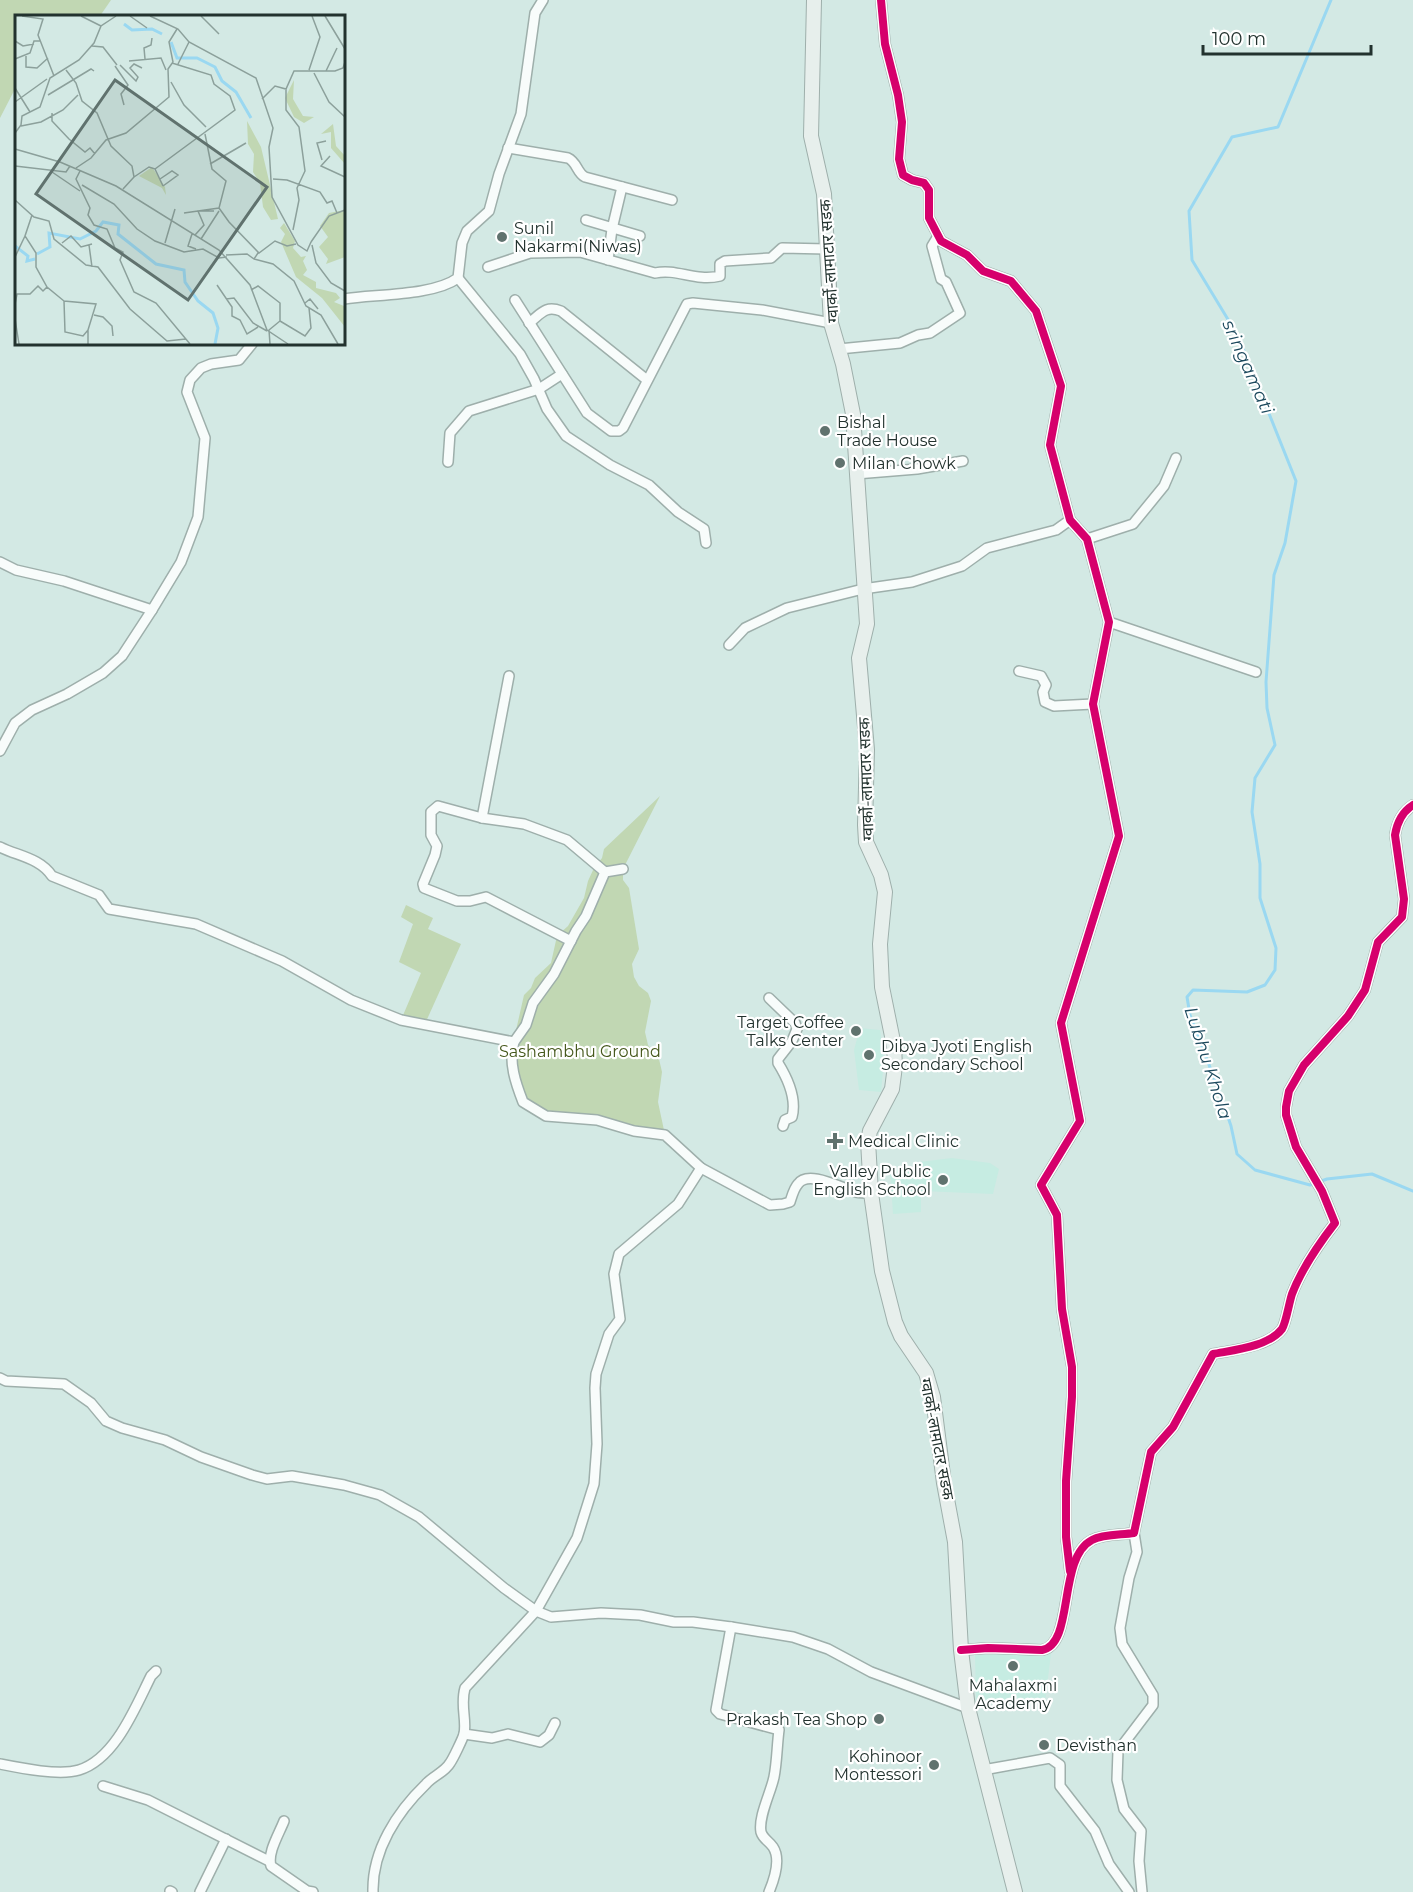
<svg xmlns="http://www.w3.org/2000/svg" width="1413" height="1892" font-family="Montserrat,'Noto Sans Devanagari',sans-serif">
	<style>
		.built { fill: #c6ece2 }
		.green { fill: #c1d7b3 }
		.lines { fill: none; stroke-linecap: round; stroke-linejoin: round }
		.stream { stroke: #9ad8f1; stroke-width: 3 }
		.street-casing { stroke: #9eafab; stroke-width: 12 }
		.secondary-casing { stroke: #9eafab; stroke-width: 16 }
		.street { stroke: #f8fcfb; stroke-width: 9 }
		.secondary { stroke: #e7efec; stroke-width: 14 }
		.cycleway-casing { stroke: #fff; stroke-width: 11 }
		.cycleway { stroke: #d6006c; stroke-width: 8 }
		.poi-dot { fill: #60726e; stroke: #fff; stroke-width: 2 }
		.labels { text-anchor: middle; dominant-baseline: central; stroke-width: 4.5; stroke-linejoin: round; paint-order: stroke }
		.poi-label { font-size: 16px; fill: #22322e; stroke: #fff; text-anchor: start }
		.street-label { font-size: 16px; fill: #22322e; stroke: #fff }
		.park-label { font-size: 16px; fill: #44571a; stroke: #fff }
		.water-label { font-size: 18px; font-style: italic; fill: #1c495d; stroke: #fff }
		.inset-river { fill: none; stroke: #9ad8f1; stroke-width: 3 }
		.inset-road { fill: none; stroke: #8ca09b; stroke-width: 1.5 }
		.view { fill: #60726e; fill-opacity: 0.15; stroke: #60726e; stroke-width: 3 }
		.inset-edge { fill: none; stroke: #22322e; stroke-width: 3 }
	</style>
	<rect width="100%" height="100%" fill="#d3e9e4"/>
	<g class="built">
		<path d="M860,1028L880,1030L884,1060L881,1092L859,1090L854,1050Z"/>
		<path d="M952,1158L990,1163L999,1169L993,1194L921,1191V1212L893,1214L890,1170L916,1168L919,1162Z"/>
		<path d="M1041,1653L1051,1654L1045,1702L1034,1701L976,1702L975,1655Z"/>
	</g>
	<g class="green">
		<path d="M0,0H111L100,16H16V87L0,118Z"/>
		<path d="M660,796L623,869V880L629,888L639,949L632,964L634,977L639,986L648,993L651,1001L645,1032L648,1045L659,1059L662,1072L658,1102L665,1135L597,1120L546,1116L523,1102L512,1048L524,995L531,988L535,978L551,963L557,936L568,926L584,898L588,881L594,868L602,858L604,849Z"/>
		<path d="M406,905L433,918L428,929L461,944L424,1026L401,1020L421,973L399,962L413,924L401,917Z"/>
	</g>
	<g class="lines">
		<path class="stream" d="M1331,0L1278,127L1232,137L1189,211L1192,260L1238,336L1296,481L1285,543L1274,575L1266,682L1267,708L1275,745L1255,778L1252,812L1260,864V898L1276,948L1275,970L1265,985L1247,992L1193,990L1187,997L1190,1015L1219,1091L1231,1126L1237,1154L1255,1170L1310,1185L1327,1179L1372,1174L1413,1191"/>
		<defs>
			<g id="street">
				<path d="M881,0L885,44L898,95L902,122L899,159L903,175L912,180L924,183L929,190V218L941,241L967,255L983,271L1011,281L1036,311L1061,386L1050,445L1070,520L1087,539L1109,622L1093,704L1119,836L1061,1023L1080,1121L1041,1185L1057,1215L1062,1309L1072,1367V1397L1066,1481V1537L1070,1571"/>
				<path d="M508,148L568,158C577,162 577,173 585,177L672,200"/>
				<path d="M586,220L640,236"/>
				<path d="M608,260L612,229L622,187"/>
				<path d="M488,267L530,253L580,252L655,273C677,268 695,282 720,276V264L725,261L771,258L782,248L827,249"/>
				<path d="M458,278L520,354L534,379L547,409L566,436L610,465L649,485L678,512L704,529L706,543"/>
				<path d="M344,299C376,294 433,296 458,278L462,243L467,231L489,211L499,174L521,114L535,13L543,0"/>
				<path d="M515,300L587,413L611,431H619L623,428L687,304L693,303L762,310L831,323"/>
				<path d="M529,323C541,314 545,305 561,311L647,380"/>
				<path d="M839,349L900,343L918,335L930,333L960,313L946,282L941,279L932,246L938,236"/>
				<path d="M448,462L450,433L469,411L539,389L562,374"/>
				<path d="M856,474L917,469L963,461"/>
				<path d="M1087,539L1133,524L1164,486L1176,458"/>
				<path d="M0,562L16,570L64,581L152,610"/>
				<path d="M1109,622L1256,672"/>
				<path d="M729,645L745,628L787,608L863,589L912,582L962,566L987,548L1056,530L1070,520"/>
				<path d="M1019,671L1041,676L1046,685L1043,692L1045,702L1054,706L1093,704"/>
				<path d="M0,751L15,723L32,710L67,694L103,673L122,656L152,610L181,562L198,517L205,438L187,392L190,380L201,368L211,364L239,360L252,344"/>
				<path d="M482,818L509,676"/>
				<path d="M0,847C18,856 40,858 52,876L99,895L109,909L196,924L282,961L351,1000L401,1020L514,1042C508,1062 516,1084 523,1102L546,1116L597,1120L634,1131L665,1135L701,1168"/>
				<path d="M571,941L486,897L470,901H457L424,888L423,884L435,855L437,846L431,835V812L438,806L482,818L524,824L567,840L605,872"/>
				<path d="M769,998L795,1023L797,1029L792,1041L778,1059V1063C788,1079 797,1098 792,1117L785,1120L783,1126"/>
				<path d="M514,1042L526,1025L533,1003L554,974L576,931L586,916L605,872L623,869"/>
				<path d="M0,1378L6,1381L64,1384L91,1403L106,1421L122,1428L165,1440L201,1457L252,1475L267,1479L292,1476L344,1485L380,1495L419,1517L504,1588L536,1611L551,1617L601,1613L640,1615L674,1622H693L731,1627L793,1637L828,1649L871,1672L968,1708"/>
				<path d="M1134,1533L1137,1552L1129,1578L1120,1628L1122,1644L1153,1695V1705L1118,1751L1117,1780L1124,1809L1141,1831L1139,1861L1142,1892"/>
				<path d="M731,1627L716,1710L720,1714L779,1730C777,1745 777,1762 774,1777C771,1792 758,1817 761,1832C763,1839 769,1841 773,1847C781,1859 774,1880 769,1892"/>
				<path d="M961,1650L988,1648L1042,1650C1075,1644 1057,1558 1092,1540C1103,1534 1121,1535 1134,1533L1151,1452L1173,1427L1213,1354C1233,1350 1268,1347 1282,1329C1286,1323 1289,1303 1292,1294C1302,1268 1318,1245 1335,1223L1322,1191L1296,1147L1286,1115V1107L1289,1091L1304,1065L1348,1016L1365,990L1378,942L1402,917L1404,899L1395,835C1397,822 1402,812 1413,805"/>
				<path d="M464,1734L492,1738L508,1734L540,1742L549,1735L555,1723"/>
				<path d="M0,1764C20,1768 59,1776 79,1770C115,1759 135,1708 151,1676L156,1671"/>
				<path d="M983,1770L1050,1758L1060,1765V1786L1095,1831L1109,1864L1129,1892"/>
				<path d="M103,1786L148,1800L269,1861"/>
				<path d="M284,1821C279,1834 267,1853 271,1866L307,1891L313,1892"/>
				<path d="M170,1891L172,1892"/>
				<path d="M200,1892L226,1839"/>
				<path d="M373,1892C372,1850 397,1812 426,1784C433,1776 445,1772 450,1763C453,1759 463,1738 464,1734C467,1720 460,1705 465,1688L536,1611L577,1538L594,1484L597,1444L595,1388L596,1374L609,1334L620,1319L614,1274L619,1254L678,1204L701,1168L770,1205L783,1204L790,1202C792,1196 794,1188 798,1184C808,1169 843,1189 856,1192C861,1193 866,1193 871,1193"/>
			</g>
			<path id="secondary" d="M814,0L811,136L824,194L831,323L843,364L853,414L867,624L859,658L867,750L865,825L866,842L881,875L885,892L880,944L882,987L894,1046L895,1066L892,1089L870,1131L868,1141L871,1193L882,1271L895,1322L901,1336L926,1373L933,1397L944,1483L955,1542L961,1650L968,1708L1015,1892"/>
		</defs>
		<use href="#street" class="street-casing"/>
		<use href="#secondary" class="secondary-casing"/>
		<use href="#street" class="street"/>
		<use href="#secondary" class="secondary"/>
		<defs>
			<g id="cycleway">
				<path d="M881,0L885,44L898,95L902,122L899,159L903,175L912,180L924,183L929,190V218L941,241L967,255L983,271L1011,281L1036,311L1061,386L1050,445L1070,520L1087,539L1109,622L1093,704L1119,836L1061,1023L1080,1121L1041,1185L1057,1215L1062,1309L1072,1367V1397L1066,1481V1537L1070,1571"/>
				<path d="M961,1650L988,1648L1042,1650C1075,1644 1057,1558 1092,1540C1103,1534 1121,1535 1134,1533L1151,1452L1173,1427L1213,1354C1233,1350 1268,1347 1282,1329C1286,1323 1289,1303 1292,1294C1302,1268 1318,1245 1335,1223L1322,1191L1296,1147L1286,1115V1107L1289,1091L1304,1065L1348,1016L1365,990L1378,942L1402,917L1404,899L1395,835C1397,822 1402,812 1413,805"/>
			</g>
		</defs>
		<use href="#cycleway" class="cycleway-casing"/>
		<use href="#cycleway" class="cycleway"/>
	</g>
	<g class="poi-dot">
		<circle cx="502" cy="237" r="6"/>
		<circle cx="825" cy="431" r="6"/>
		<circle cx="840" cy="463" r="6"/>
		<circle cx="856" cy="1031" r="6"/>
		<circle cx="869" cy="1055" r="6"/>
		<path d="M832 1132h6v6h6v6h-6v6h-6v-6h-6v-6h6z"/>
		<circle cx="943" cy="1180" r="6"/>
		<circle cx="1013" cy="1666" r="6"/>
		<circle cx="879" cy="1719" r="6"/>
		<circle cx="1044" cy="1745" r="6"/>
		<circle cx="934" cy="1765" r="6"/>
	</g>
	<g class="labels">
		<g class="poi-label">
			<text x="514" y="228">Sunil<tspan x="514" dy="18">Nakarmi(Niwas)</tspan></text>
			<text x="837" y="422">Bishal<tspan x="837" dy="18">Trade House</tspan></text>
			<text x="852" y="463">Milan Chowk</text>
			<text x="844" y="1022" text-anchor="end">Target Coffee<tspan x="844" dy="18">Talks Center</tspan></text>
			<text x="881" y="1046">Dibya Jyoti English<tspan x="881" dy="18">Secondary School</tspan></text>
			<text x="848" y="1141">Medical Clinic</text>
			<text x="931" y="1171" text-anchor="end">Valley Public<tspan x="931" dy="18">English School</tspan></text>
			<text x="1013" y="1685" text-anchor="middle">Mahalaxmi<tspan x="1013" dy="18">Academy</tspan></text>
			<text x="867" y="1719" text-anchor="end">Prakash Tea Shop</text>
			<text x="1056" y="1745">Devisthan</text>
			<text x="922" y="1756" text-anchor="end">Kohinoor<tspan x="922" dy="18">Montessori</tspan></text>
		</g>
		<g class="street-label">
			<text transform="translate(829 261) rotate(-94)">ग्वार्को-लामाटार सडक</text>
			<text transform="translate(866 779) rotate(-92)">ग्वार्को-लामाटार सडक</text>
			<text transform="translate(937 1439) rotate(79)">ग्वार्को-लामाटार सडक</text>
		</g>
		<g class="park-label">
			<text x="580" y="1051">Sashambhu Ground</text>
		</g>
		<g class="water-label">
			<text transform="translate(1248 367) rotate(66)">sringamati</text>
			<text transform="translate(1208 1063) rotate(72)">Lubhu Khola</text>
		</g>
	</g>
	<g transform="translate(15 15)">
		<rect width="330" height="330" fill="#d3e9e4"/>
		<path d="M279,65L278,84L288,101L299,102L289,108L279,102L270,83ZM232,106L246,132L263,204L256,205L248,192L245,168L238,157L239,139L233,129ZM318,109L321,131L330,141V149L316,133V117L306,119ZM137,152L150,172L151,180L147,173L124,161ZM330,195V242L311,249L313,244L304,232L313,222L305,211L314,198ZM269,208L280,226L278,233L286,242L291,241L288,246L292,255L288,260L301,267V273L321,278L325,283L319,287L329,291L330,312L307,283L281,262L266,227L270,219L265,213Z" fill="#c1d7b3"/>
		<path class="inset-river" d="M109,9L117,15L137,14L147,19M156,27L162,43H182L200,52L207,66L221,77L236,103M0,231L13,241L12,246L20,244M22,239L35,232L34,218L65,224L81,216L88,207L104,210L103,219L141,249L169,255L170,267L183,286L198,298L203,313L200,329"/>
		<path class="inset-road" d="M7,1L28,4L23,20L39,61M66,1L86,11M115,1L132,13M135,1L163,14L174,27L241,63L258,113L254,132L257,182L283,230L292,236L296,227M186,1L204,19M310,1L330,34M0,26L8,31L19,29M77,31L88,32L102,50M11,39V52L22,53L33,43M0,44L15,38L19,26H25M130,44L129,33L136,30L137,23M114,46L146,43L151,55M163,49L174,27M105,50L121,66L123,62L115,53L119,49L127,53M100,51L113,70L106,79L109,90M51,55L61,68L67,86L82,98L96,131L117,151L119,162L108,174M294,55L305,22L297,1M311,56L322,33M299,58L314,87L330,102M156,67L169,90L191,112M0,73L15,97M271,74V95L284,112L290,156L282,173L284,185L278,215M33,80L76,54L79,56M247,84L260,71L271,74L279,56H320L328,53L330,47M0,87L32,64M37,98V106L54,124L70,137L75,133L80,139M6,111L26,107L48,95L63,80M0,118L6,110L7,101L25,92L35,63L64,45L79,28L86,11L101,1M190,119L197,154L211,166L204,193L214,207L244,238L260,226L272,231L281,229M0,134L45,147L101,171L204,235L235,270L252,315L273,329M315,141L306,151L330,162M307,145L302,128L311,126M195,149L231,128M0,151L51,157L55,151M61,153L76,143L91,125L111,118L154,82L153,54L158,47L154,27L162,14M140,154L148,171M65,156L61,164L75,193L73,200L79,210L92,214L100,233L108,237L105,245L119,277L141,288L175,329M37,157L65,176M119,162L134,152L140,154L220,95L215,81L199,69L196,60L157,48M145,164L157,156L163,160L148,171M258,164L272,165L305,177L312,188L317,186L322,198M67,170L99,189L122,214L140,226L169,237L188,234L204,243L212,242M0,185L19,202L34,206L39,224L71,250L83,252L115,294L152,326L171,324M169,198L204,193M17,200L10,221L21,238V252L32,272L49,286L50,317L68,321L73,315V329M177,219L173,231L181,234M180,220L189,210L183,196H199M186,224L204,196M296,227L314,201L330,195M47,228L56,221L66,232L77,229M150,228L160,194M74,230L77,252M297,230L301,248L316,268L330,276M211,240L232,239L239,244L243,238M0,242L10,221M239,244L258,249L279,266L291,291L306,300L323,329M202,270L217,292V301L225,305L232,319L243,312M236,275L243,271L265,288V306L254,315L255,329M211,284L219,283L238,308L252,316M49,286L81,289L73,315M290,288L295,284L303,294M0,289L2,279H15L23,271L28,276L32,272M79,300L88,302L97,311L98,321M0,304L4,329M265,306L290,321L296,313L294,293"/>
		<path class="view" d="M100,65L252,172L173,285L21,179Z"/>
		<rect width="330" height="330" class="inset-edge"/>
	</g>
	<path d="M1203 45v9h168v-9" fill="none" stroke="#22322e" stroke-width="3"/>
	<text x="1212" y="45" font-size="18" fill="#22322e" stroke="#ffffff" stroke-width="4.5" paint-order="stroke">100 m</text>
</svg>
